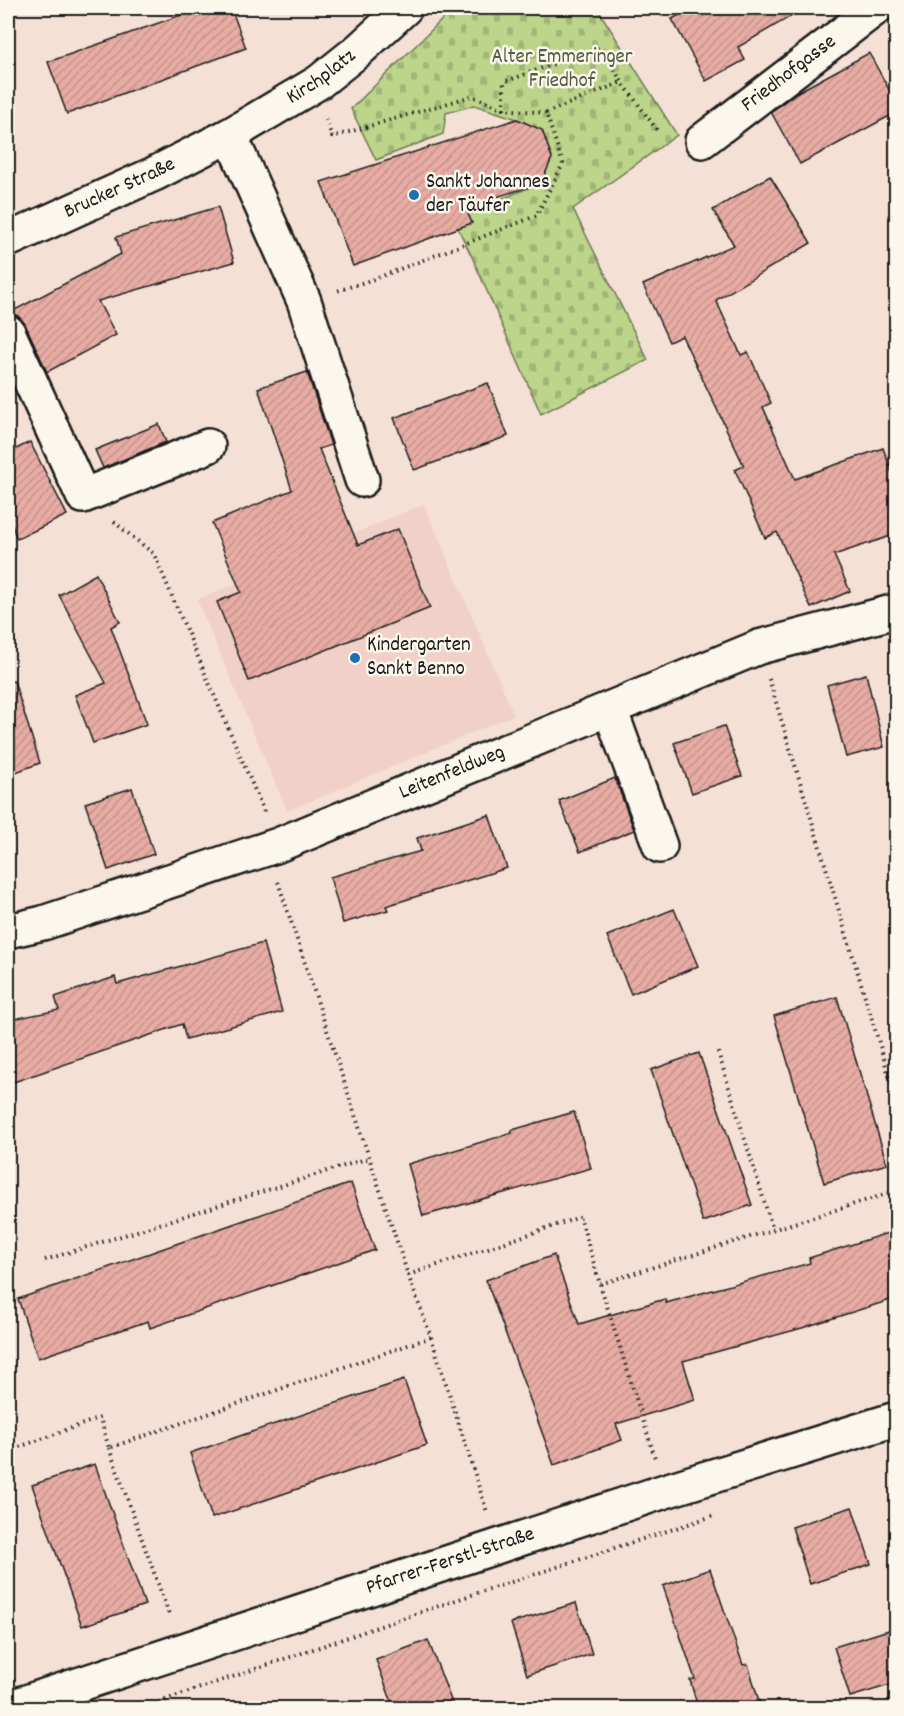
<svg xmlns="http://www.w3.org/2000/svg" width="904" height="1716" font-family="Dekko,sans-serif">
	<style>
		.built { fill: #f1d0c7 }
		.cemetery { fill: url(#cemetery-stones); stroke: #6c7854; stroke-width: 1.5 }
		.building { fill: url(#building-hatch); stroke: #1c1c1c; stroke-width: 1.5 }
		.lines { fill: none; stroke-linecap: round; stroke-linejoin: round }
		.minor-casing { stroke: #1c1c1c; stroke-width: 38 }
		.path { stroke: #1c1c1c; stroke-width: 4; stroke-dasharray: 1.5 4.5; stroke-linecap: butt }
		.minor { stroke: #fbf7ec; stroke-width: 33 }
		.poi-dot { fill: #1f6fb2; stroke: #fbf7ec; stroke-width: 2 }
		.labels { text-anchor: middle; dominant-baseline: central; stroke-width: 5; stroke-linejoin: round; paint-order: stroke }
		.park-label { font-size: 21px; fill: #545c43; stroke: #fbf7ec }
		.street-label { font-size: 21px; fill: #1c1c1c; stroke: #fbf7ec }
		.poi-label { font-size: 21px; fill: #1c1c1c; stroke: #fbf7ec; text-anchor: start }
	</style>
	<defs>
		<pattern id="cemetery-stones" width="16" height="16" patternUnits="userSpaceOnUse" patternTransform="scale(1.5)"><rect width="16" height="16" fill="#bdd48b"/><path d="M2 7V4a2 2 0 0 1 4 0v3zM10 15v-3a2 2 0 0 1 4 0v3z" fill="#a2b577"/></pattern>
		<pattern id="building-hatch" width="6" height="6" patternUnits="userSpaceOnUse" patternTransform="scale(1.5)"><rect width="6" height="6" fill="#e7aca4"/><path d="M-1 1l2-2M0 6l6-6M5 7l2-2" fill="none" stroke="#c6938d"/></pattern>
	</defs>
	<rect width="100%" height="100%" fill="#f5e0d6"/>
	<filter id="ink" filterUnits="userSpaceOnUse"><feTurbulence type="fractalNoise" baseFrequency=".0167" numOctaves="2"/><feDisplacementMap in="SourceGraphic" scale="12" xChannelSelector="R" yChannelSelector="G"/><feConvolveMatrix kernelMatrix="1 2 1 2 8 2 1 2 1" color-interpolation-filters="sRGB"/></filter>
	<g filter="url(#ink)">
		<path class="built" d="M424,504L514,715L287,811L197,600Z"/>
		<path class="cemetery" d="M454,8H597L677,135L573,209L648,360L541,414L472,257L453,218L541,183L552,158L542,131L517,119L474,105L446,113L443,134L376,160L351,109Z"/>
		<g class="building">
			<path d="M201,8H231L246,48L67,114L48,62Z"/>
			<path d="M692,8H805L738,47L745,60L706,81L672,19Z"/>
			<path d="M869,53L897,104V112L800,164L771,112L796,93Z"/>
			<path d="M517,119L542,130L552,158L541,183L465,207L472,223L353,266L321,182Z"/>
			<path d="M770,176L811,243L716,300L741,355L748,352L771,403L763,407L795,479L883,448L897,487V534L834,555L850,591L811,608L777,532L765,538L735,470L744,466L682,336L669,342L643,285L734,245L713,210Z"/>
			<path d="M218,207L234,262L98,301L116,335L47,372L25,324L18,316L9,313L121,254L116,237Z"/>
			<path d="M307,372L331,445L319,449L358,545L398,529L430,608L249,681L217,602L241,592L212,523L292,490L258,388Z"/>
			<path d="M488,383L508,436L414,470L394,418Z"/>
			<path d="M159,424L166,442L103,468L95,450Z"/>
			<path d="M30,442L67,515L17,539L8,515V453Z"/>
			<path d="M96,574L120,622L111,627L147,724L93,743L75,695L106,683L59,595Z"/>
			<path d="M866,674L884,747L846,757L827,685Z"/>
			<path d="M14,681L40,763L8,775V682Z"/>
			<path d="M724,726L742,776L692,793L674,743Z"/>
			<path d="M615,778L634,830L580,852L559,801Z"/>
			<path d="M132,788L154,854L108,870L85,803Z"/>
			<path d="M489,815L507,868L386,906L388,910L343,923L330,877L421,851L417,838Z"/>
			<path d="M674,909L698,966L631,994L607,936Z"/>
			<path d="M263,943L282,1012L186,1039L182,1024L8,1084V1020L59,1010L55,997L115,977L117,984Z"/>
			<path d="M837,997L887,1164L824,1183L774,1016Z"/>
			<path d="M699,1053L752,1205L703,1222L651,1070Z"/>
			<path d="M574,1112L591,1168L423,1216L408,1164L512,1133V1130Z"/>
			<path d="M351,1183L375,1250L150,1328L148,1321L38,1358L18,1299Z"/>
			<path d="M897,1230V1298L802,1328L683,1361L695,1400L616,1424L622,1440L554,1465L486,1280L554,1255L579,1324L665,1299L666,1303L810,1263L809,1258Z"/>
			<path d="M404,1380L427,1445L212,1518L190,1453Z"/>
			<path d="M95,1464L145,1605L82,1626L32,1485Z"/>
			<path d="M852,1507L871,1564L810,1584L792,1527Z"/>
			<path d="M710,1569L743,1665L748,1664L761,1708H698L690,1680L695,1679L663,1586Z"/>
			<path d="M576,1603L592,1654L527,1675L511,1623Z"/>
			<path d="M892,1629L897,1645V1683L850,1697L834,1647Z"/>
			<path d="M428,1640L454,1708H394L376,1660Z"/>
		</g>
		<g class="lines">
			<defs>
				<g id="minor">
					<path d="M230,135L304,301L362,480"/>
					<path id="s1" d="M702,141L876,8"/>
					<path id="s2" d="M8,240L154,174L230,135L319,82L359,50L405,8"/>
					<path d="M8,332L83,496L208,446"/>
					<path d="M610,709L660,846"/>
					<path id="s3" d="M8,931L43,923L278,845L759,647L896,611"/>
					<path id="s4" d="M8,1708L665,1491L896,1419"/>
				</g>
			</defs>
			<use href="#minor" class="minor-casing"/>
			<g class="path">
				<path d="M504,109V82L600,47L622,82L657,130"/>
				<path d="M546,113L622,82"/>
				<path d="M326,119L332,137L472,96L504,109L546,113L563,164L536,216L377,278L337,291"/>
				<path d="M114,522L154,554L265,814"/>
				<path d="M769,679L896,1099"/>
				<path d="M278,882L408,1275L431,1337L487,1512"/>
				<path d="M718,1052L773,1230"/>
				<path d="M45,1260L369,1158"/>
				<path d="M408,1275L580,1217L600,1284L896,1191"/>
				<path d="M600,1284L655,1458"/>
				<path d="M109,1448L170,1617"/>
				<path d="M8,1451L100,1418L109,1448L431,1337"/>
				<path d="M142,1708L456,1600L713,1516"/>
			</g>
			<use href="#minor" class="minor"/>
		</g>
	</g>
	<g class="poi-dot">
		<circle cx="414" cy="195" r="6"/>
		<circle cx="355" cy="658" r="6"/>
	</g>
	<g class="labels">
		<g class="park-label">
			<text x="562" y="58">Alter Emmeringer<tspan x="562" dy="24">Friedhof</tspan></text>
		</g>
		<g class="street-label">
			<text stroke="none"><textPath href="#s1" startOffset="110">Friedhofgasse</textPath></text>
			<text stroke="none"><textPath href="#s2" startOffset="354">Kirchplatz</textPath></text>
			<text stroke="none"><textPath href="#s2" startOffset="123">Brucker Straße</textPath></text>
			<text stroke="none"><textPath href="#s3" startOffset="472">Leitenfeldweg</textPath></text>
			<text stroke="none"><textPath href="#s4" startOffset="466">Pfarrer-Ferstl-Straße</textPath></text>
		</g>
		<g class="poi-label">
			<text x="426" y="183">Sankt Johannes<tspan x="426" dy="24">der Täufer</tspan></text>
			<text x="367" y="646">Kindergarten<tspan x="367" dy="24">Sankt Benno</tspan></text>
		</g>
	</g>
	<rect width="904" height="1716" fill="none" stroke="#fbf7ec" stroke-width="30"/>
	<rect x="15" y="15" width="874" height="1686" fill="none" stroke="#1c1c1c" stroke-width="2" filter="url(#ink)"/>
</svg>
